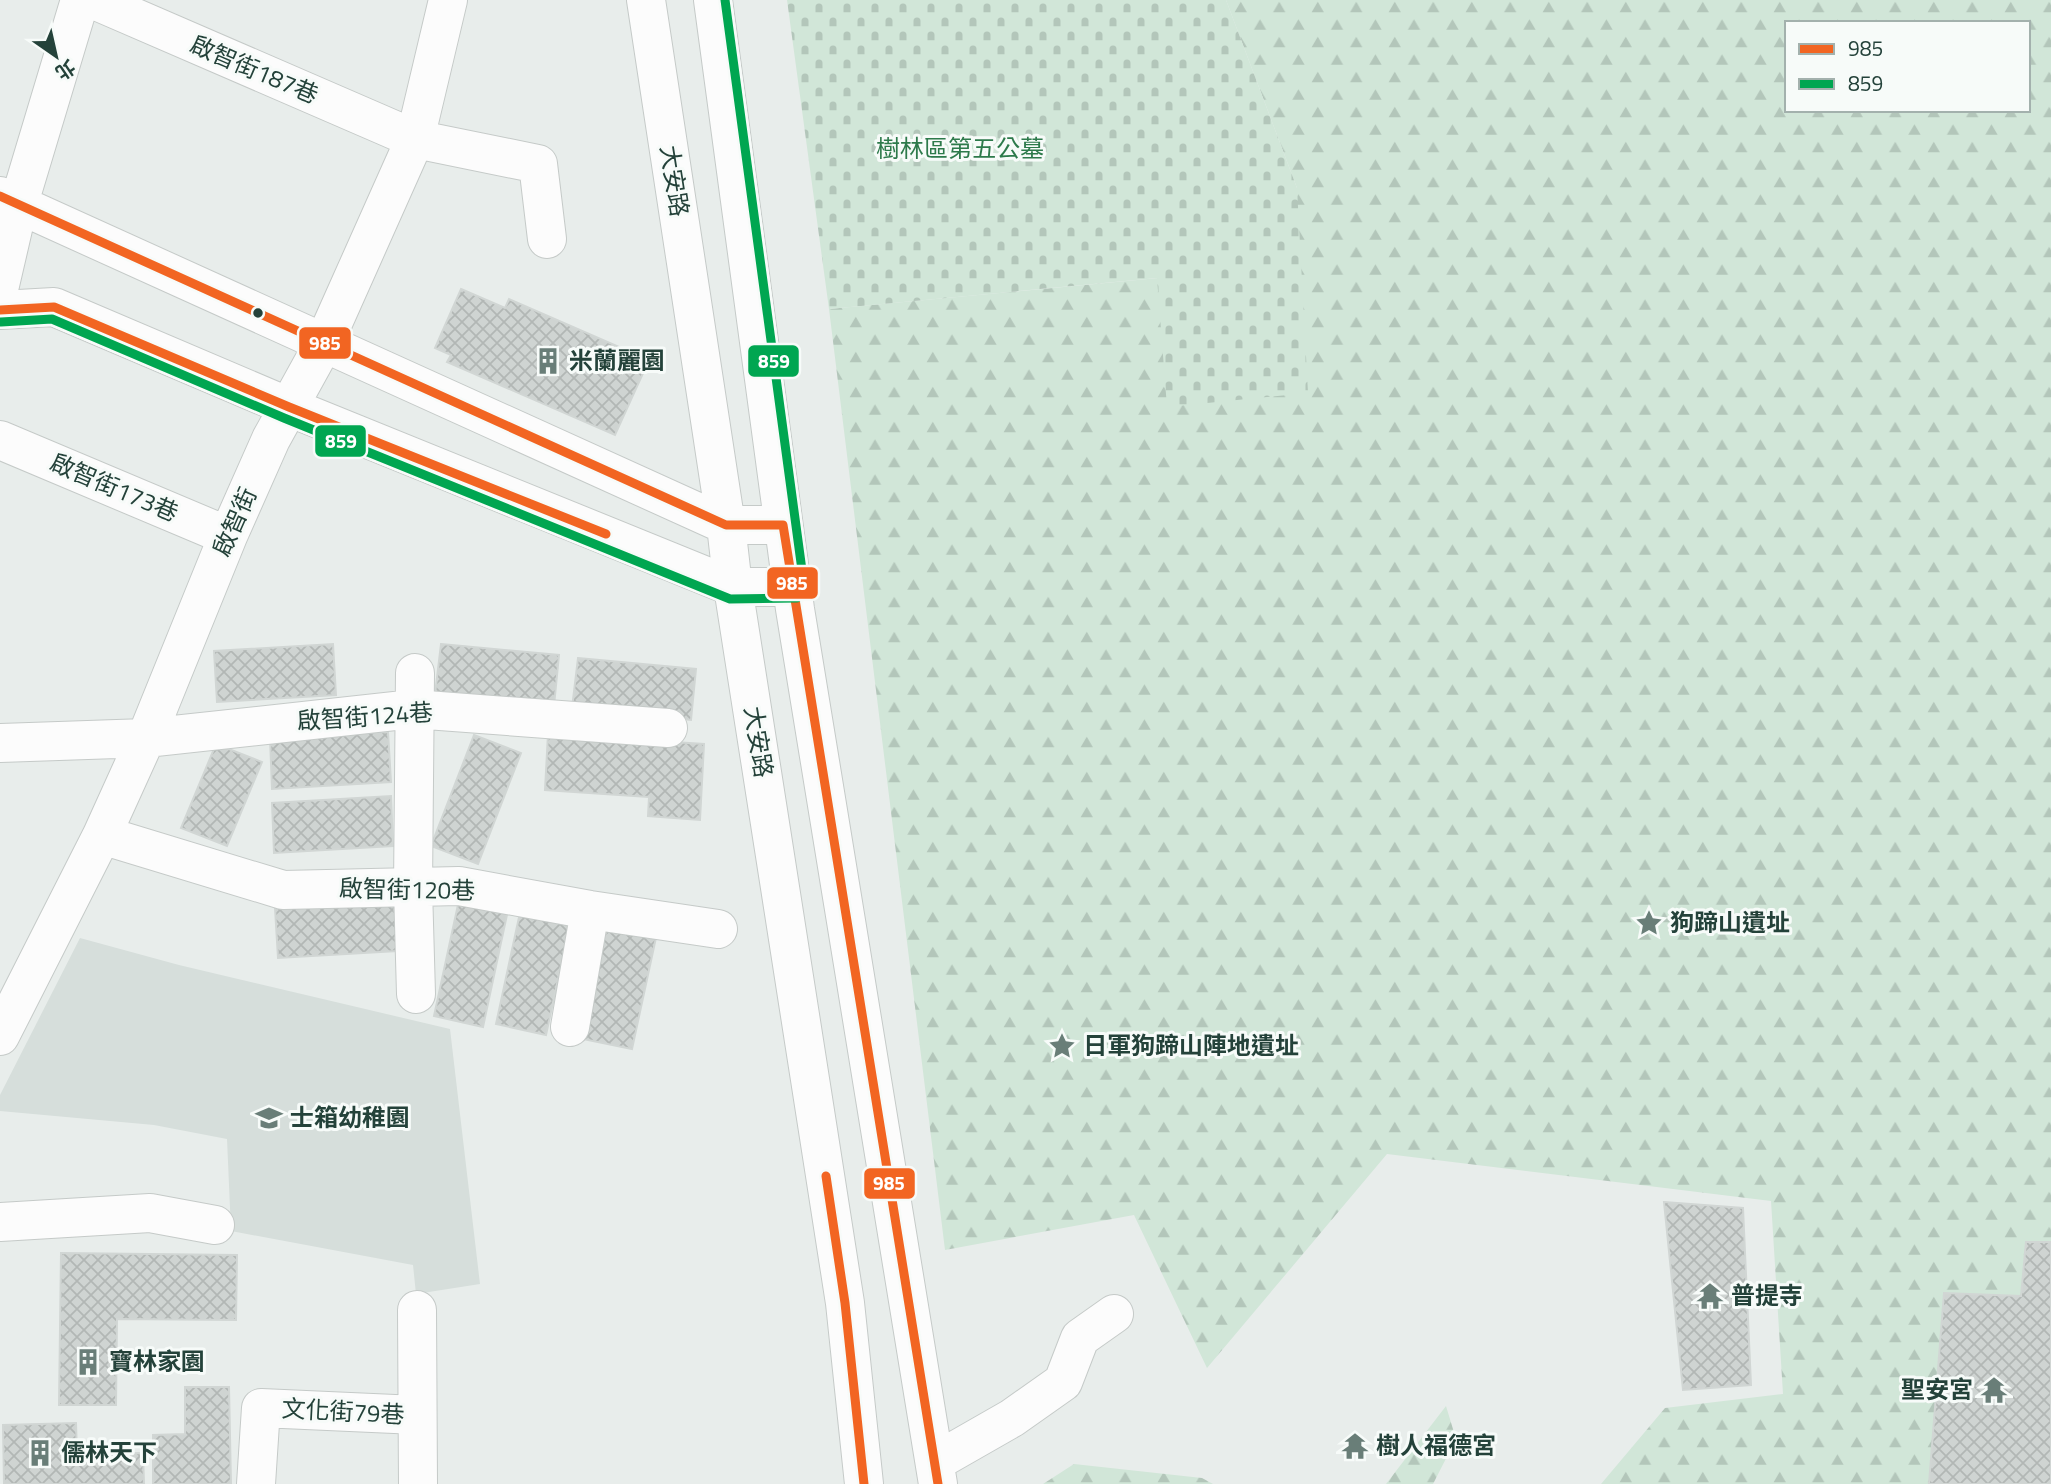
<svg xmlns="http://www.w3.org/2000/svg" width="2051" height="1484" font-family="'Titillium Web','Noto Sans TC',sans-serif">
	<defs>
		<pattern id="forest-firs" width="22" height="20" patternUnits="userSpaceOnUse" patternTransform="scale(1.75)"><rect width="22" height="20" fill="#d1e6d8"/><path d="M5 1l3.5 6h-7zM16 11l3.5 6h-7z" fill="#b3c6ba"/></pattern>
		<pattern id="cemetery-stones" width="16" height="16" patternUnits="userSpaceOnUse" patternTransform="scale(1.75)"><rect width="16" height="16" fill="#d1e6d8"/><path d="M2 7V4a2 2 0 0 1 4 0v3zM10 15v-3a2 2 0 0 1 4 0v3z" fill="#b3c6ba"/></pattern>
		<pattern id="building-cross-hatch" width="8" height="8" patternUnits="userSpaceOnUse" patternTransform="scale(1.75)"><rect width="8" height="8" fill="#cfd4d2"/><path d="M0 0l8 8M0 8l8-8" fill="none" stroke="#b2b7b5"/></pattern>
	</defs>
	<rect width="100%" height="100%" fill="#e8edeb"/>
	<!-- built -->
	<path fill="#d6dedb" d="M80 938 179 965 450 1029 480 1284 416 1294 413 1265 231 1231 227 1139 154 1125 0 1111V1095Z"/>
	<!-- forest -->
	<path fill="url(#forest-firs)" fill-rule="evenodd" d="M1226 0H2051V1484H1601L1665 1408 1783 1394 1771 1201 1387 1154 1207 1368 1134 1215 945 1250 829 309 1158 278 1297 188ZM1787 23H2028V110H1787Z
		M1446 1406 1456 1439 1433 1484H1386Z
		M1074 1464 1202 1478 1213 1484H1043Z"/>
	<!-- cemetery -->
	<path fill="url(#cemetery-stones)" d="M787 0H1226L1297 188 1308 393 1167 407 1157 278 829 309Z"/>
	<!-- building -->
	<path fill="url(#building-cross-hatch)" stroke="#d1d6d4" stroke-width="2" d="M461 289 505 308 509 299 649 360 615 435 447 362 451 355 435 348Z
		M333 644 336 695 217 702 214 651Z
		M441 644 559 655 554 706 435 694Z
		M578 658 696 669 691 720 572 708Z
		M388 732 391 782 272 789 270 738Z
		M548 734 704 744 700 820 648 816 649 797 545 790Z
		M474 735 521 753 478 864 431 846Z
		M216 744 262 762 227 846 181 828Z
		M391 796 393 846 274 853 272 803Z
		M459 900 508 910 483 1027 434 1016Z
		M394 901 397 951 278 958 275 908Z
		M521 908 571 919 546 1035 496 1024Z
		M608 923 657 933 632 1049 583 1039Z
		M1664 1202 1743 1208 1751 1385 1683 1390Z
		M2026 1242H2051V1484H1929L1944 1293 2021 1296Z
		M61 1253 237 1255 236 1320 117 1319 116 1405H59Z
		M185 1387H229L231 1484H153V1435L185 1434Z
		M76 1423 77 1454 143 1453 144 1484H4L3 1425Z"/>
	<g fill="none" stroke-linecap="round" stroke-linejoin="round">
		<defs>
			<path id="minor" d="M94 0 415 139 538 164 547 239
				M646 0 726 525 733 587 845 1303 864 1484
				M713 0 795 609 938 1484
				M0 196 726 525H783
				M0 285 19 203 80 0
				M0 310 54 307 289 407 733 587H792
				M0 440 228 536
				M415 673 413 888 416 994
				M0 743 146 738 413 709 668 728
				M102 835 283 890 459 886 590 910 718 929
				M570 1027 590 910
				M0 1036 102 835 146 738 228 536 271 439 324 343 415 139 448 0
				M0 1222 150 1213 215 1225
				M417 1310 418 1484
				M935 1462 1012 1418 1063 1382 1080 1338 1114 1314
				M256 1484 261 1408 417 1415"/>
		</defs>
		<!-- minor casing -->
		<use href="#minor" stroke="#c5cac8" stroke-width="40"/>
		<!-- minor -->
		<use href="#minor" stroke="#fcfcfc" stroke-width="38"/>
		<defs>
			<path id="bus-1" d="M0 196 726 525H783L938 1484
				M0 310 54 307 289 407 606 534
				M826 1176 845 1303 864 1484"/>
			<path id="bus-2" d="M1 322 52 319 284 418 730 599 797 598 802 594 804 585 725 0"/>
		</defs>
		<!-- bus-1 casing -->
		<use href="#bus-1" stroke="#f7fbf9" stroke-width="14"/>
		<!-- bus-2 casing -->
		<use href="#bus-2" stroke="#f7fbf9" stroke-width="14"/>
		<!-- bus-1 -->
		<use href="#bus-1" stroke="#f26522" stroke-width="9"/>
		<!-- bus-2 -->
		<use href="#bus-2" stroke="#00a651" stroke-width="9"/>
	</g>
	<!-- icons -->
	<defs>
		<symbol id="building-bare" viewBox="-9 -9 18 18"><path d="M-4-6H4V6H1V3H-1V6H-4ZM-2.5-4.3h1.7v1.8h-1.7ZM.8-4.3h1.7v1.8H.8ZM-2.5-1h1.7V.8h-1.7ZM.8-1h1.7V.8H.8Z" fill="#697e78" stroke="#f7fbf9" stroke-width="2.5" paint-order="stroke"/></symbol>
		<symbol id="sight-bare" viewBox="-9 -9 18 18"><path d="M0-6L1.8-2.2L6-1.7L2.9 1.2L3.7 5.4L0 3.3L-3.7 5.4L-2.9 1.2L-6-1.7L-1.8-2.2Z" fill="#697e78" stroke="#f7fbf9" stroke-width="2.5" paint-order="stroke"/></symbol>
		<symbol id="school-bare" viewBox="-9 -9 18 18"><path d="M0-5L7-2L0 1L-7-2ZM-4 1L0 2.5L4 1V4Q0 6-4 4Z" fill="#697e78" stroke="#f7fbf9" stroke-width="2.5" paint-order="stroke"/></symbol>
		<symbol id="temple-bare" viewBox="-9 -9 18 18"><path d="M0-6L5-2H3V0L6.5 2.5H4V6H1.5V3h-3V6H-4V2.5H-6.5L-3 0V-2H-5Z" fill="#697e78" stroke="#f7fbf9" stroke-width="2.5" paint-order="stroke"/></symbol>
	</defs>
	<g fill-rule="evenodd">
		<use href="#building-bare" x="529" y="342" width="38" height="38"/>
		<use href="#sight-bare" x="1630" y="904" width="38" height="38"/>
		<use href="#sight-bare" x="1043" y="1027" width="38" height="38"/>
		<use href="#school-bare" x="250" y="1099" width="38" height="38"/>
		<use href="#temple-bare" x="1691" y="1277" width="38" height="38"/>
		<use href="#building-bare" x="69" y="1343" width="38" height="38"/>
		<use href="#temple-bare" x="1975" y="1371" width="38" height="38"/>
		<use href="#temple-bare" x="1336" y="1427" width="38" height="38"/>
		<use href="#building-bare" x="21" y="1434" width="38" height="38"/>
	</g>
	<!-- markers -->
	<circle fill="#24423a" stroke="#f7fbf9" stroke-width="2.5" cx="258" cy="313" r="6"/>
	<g text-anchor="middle" stroke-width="6" stroke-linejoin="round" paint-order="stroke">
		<!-- street labels -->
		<g font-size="24" fill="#24423a" stroke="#f7fbf9">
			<text transform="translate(254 70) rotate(23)" y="8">啟智街187巷</text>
			<text transform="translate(674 181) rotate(81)" y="8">大安路</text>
			<text transform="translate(114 488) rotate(23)" y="8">啟智街173巷</text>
			<text transform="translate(235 522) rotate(-66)" y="8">啟智街</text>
			<text transform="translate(365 717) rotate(-4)" y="8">啟智街124巷</text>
			<text transform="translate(758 742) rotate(81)" y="8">大安路</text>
			<text transform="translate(407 890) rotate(1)" y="8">啟智街120巷</text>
			<text transform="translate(343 1412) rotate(3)" y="8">文化街79巷</text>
		</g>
		<!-- park labels -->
		<g font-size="24" fill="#2d7a4b" stroke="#f7fbf9">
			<text x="960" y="157">樹林區第五公墓</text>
		</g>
		<!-- poi labels -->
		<g font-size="24" font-weight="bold" fill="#24423a" stroke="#f7fbf9" text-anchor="start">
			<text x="569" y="369">米蘭麗園</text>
			<text x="1670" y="931">狗蹄山遺址</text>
			<text x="1083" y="1054">日軍狗蹄山陣地遺址</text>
			<text x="290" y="1126">士箱幼稚園</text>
			<text x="1731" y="1304">普提寺</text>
			<text x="109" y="1370">寶林家園</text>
			<text x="1973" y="1398" text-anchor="end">聖安宮</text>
			<text x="1376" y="1454">樹人福德宮</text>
			<text x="61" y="1461">儒林天下</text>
		</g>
	</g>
	<g stroke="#f7fbf9" stroke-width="2.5">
		<rect x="298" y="326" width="54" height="34" rx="7" fill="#f26522"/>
		<rect x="747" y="344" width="53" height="34" rx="7" fill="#00a651"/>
		<rect x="314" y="424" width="53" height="34" rx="7" fill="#00a651"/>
		<rect x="766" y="566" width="53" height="34" rx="7" fill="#f26522"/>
		<rect x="863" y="1167" width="53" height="33" rx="7" fill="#f26522"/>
	</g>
	<g font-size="19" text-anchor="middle" font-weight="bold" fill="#fff">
		<text x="325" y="350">985</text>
		<text x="774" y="368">859</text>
		<text x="341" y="448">859</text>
		<text x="792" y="590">985</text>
		<text x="889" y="1190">985</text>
	</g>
	<!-- legend -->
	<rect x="1785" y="21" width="245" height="91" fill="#f7fbf9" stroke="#a3b1ad" stroke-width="2"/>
	<rect x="1799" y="44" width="35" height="10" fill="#f26522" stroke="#a3b1ad" stroke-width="2"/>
	<text x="1848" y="56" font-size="21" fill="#24423a">985</text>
	<rect x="1799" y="79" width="35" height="10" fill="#00a651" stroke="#a3b1ad" stroke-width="2"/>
	<text x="1848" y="91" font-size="21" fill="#24423a">859</text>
	<!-- north arrow -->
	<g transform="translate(56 56) rotate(146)" stroke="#f7fbf9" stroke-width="5" paint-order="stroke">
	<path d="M0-5L12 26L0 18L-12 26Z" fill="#24423a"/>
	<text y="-10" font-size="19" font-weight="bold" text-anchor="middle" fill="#24423a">北</text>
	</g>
</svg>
